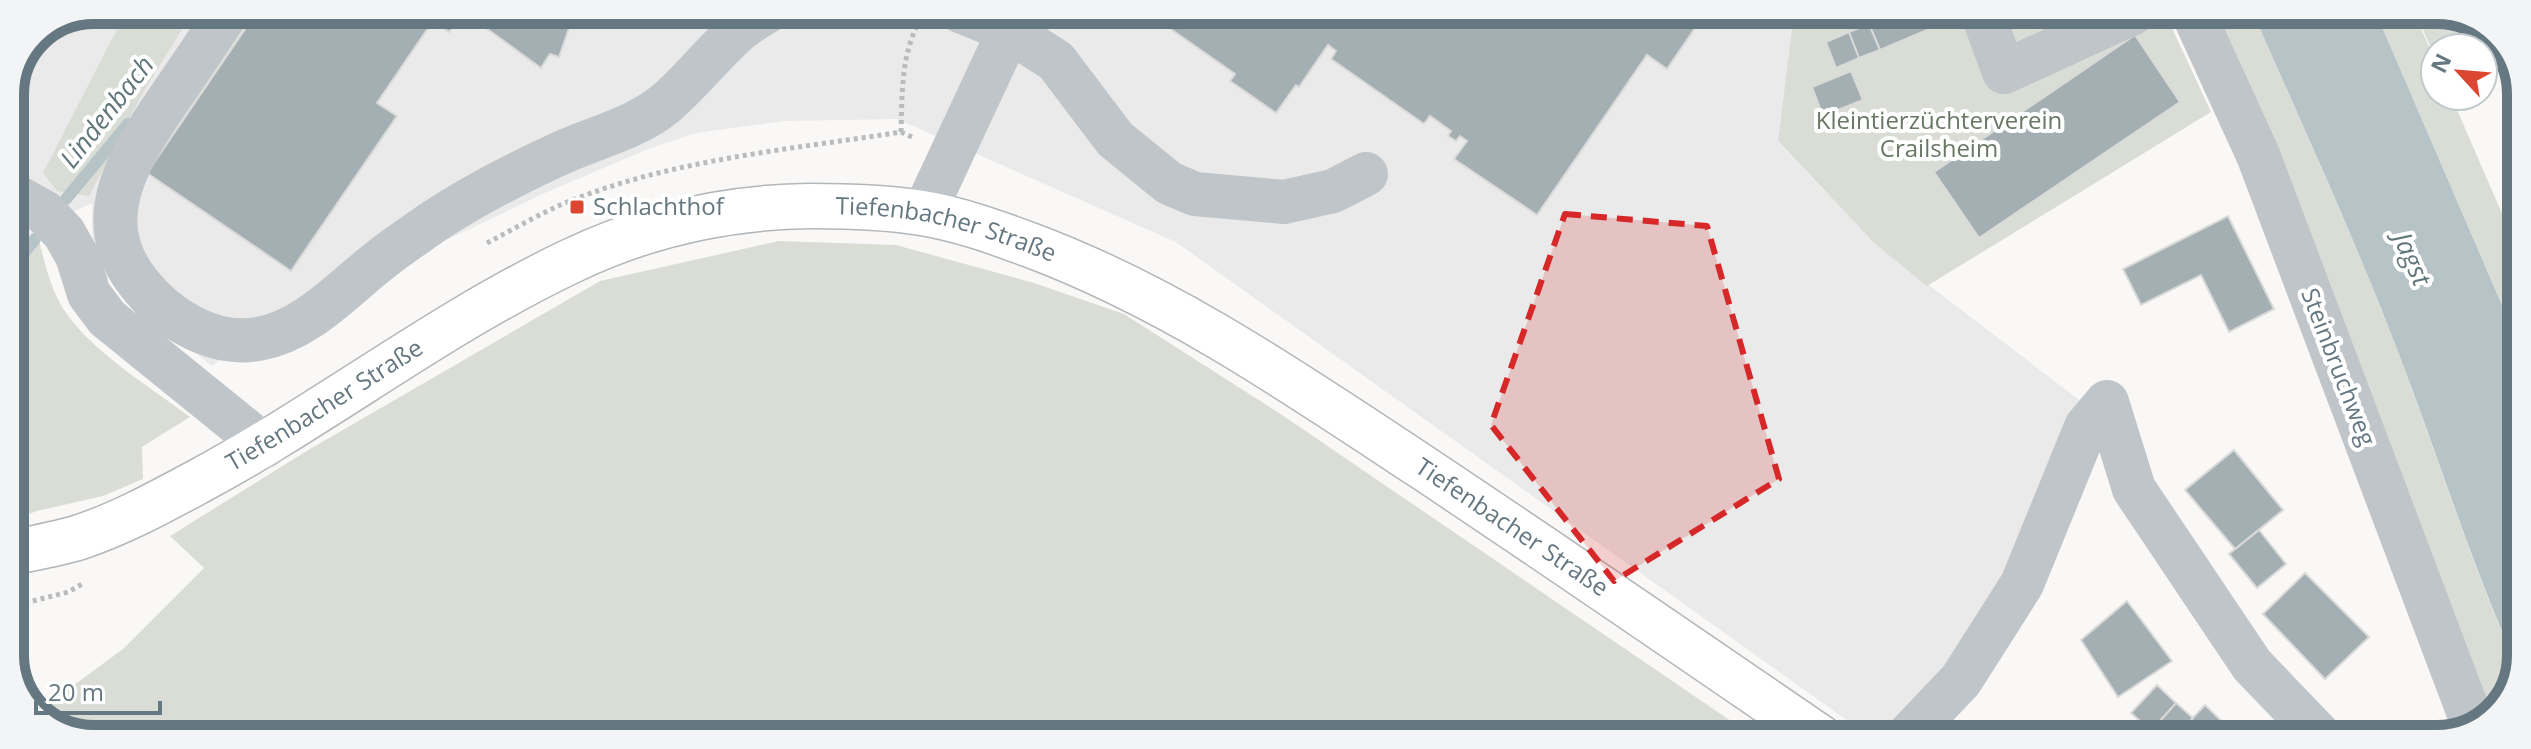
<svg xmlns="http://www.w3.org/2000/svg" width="2531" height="749" font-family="'Open Sans',sans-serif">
	<rect width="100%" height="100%" fill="#f9f8f6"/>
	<!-- built -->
	<path fill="#e9eae9" d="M94 10 1794 12 1778 142 1874 243 2087 406 2033 535 1959 658 1894 738H1872L1176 242 897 119 784 121 696 133 648 149 545 193 440 243 228 353 212 366 126 297 103 273 92 243V203L36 229 10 262V94L35 34Z"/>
	<!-- green -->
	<path fill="#d9ddd6" d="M127 10H194L145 89 89 196 57 191 43 173Z
		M1794 12 2165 13 2211 112 1927 286 1874 243 1778 141Z
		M2215 13H2253C2302 124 2353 236 2397 349 2438 456 2471 565 2518 669V677L2488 721Z
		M2376 13H2414L2435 60V96H2451L2520 255V347Z
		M2415 13H2459L2484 30 2453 48H2435V56Z
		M36 229C43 255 49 287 64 310 93 353 149 386 190 417L142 447 143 479 103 496 37 511 10 521V262Z
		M779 241 896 245 1034 283 1124 314 1282 415 1756 738 72 736 36 713 123 649 204 568 170 536 310 449 600 281Z"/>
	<!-- water -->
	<path fill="#b7c4c7" d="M2253 13H2376L2520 347 2518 668C2471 564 2438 455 2397 349 2353 235 2302 124 2253 13Z"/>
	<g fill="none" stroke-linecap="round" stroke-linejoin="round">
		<!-- stream -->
		<path stroke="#b7c4c7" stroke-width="12" d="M66 199 128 124
			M10 270 35 239"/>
	</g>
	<!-- building -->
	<path fill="#a4afb3" stroke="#dadad8" stroke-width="2" d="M258 10 463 12 449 32 433 21 377 103 397 116 291 271 147 173Z
		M461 10 575 11 559 57 550 54 541 68Z
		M1145 11 1706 12 1667 69 1647 55 1537 215 1454 159 1467 141 1460 136 1456 141 1448 136 1451 131 1430 116 1424 124 1331 59 1336 51 1328 45 1299 87 1296 85 1276 113 1230 81 1235 74Z
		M1897 12H1933L1939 25 1880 50 1869 24Z
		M1869 24 1880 50 1859 58 1849 32Z
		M1849 32 1859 58 1836 68 1826 42Z
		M2135 35 2180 102 1979 238 1934 172Z
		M1851 71 1863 100 1823 116 1812 87Z
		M2228 216 2274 309 2229 332 2201 275 2141 305 2123 269Z
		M2234 450 2283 510 2235 549 2185 490Z
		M2259 530 2286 564 2257 588 2229 554Z
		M2305 573 2369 637 2325 679 2263 614Z
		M2127 601 2172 661 2118 697 2081 640Z
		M2157 685 2176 703 2151 731 2131 713Z
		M2176 703 2193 718 2173 739H2159L2151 731Z
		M2205 705 2240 739H2173Z"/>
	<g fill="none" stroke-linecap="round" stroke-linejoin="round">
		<defs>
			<g id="major">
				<path id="s1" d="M10 553C33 548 58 544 80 537 122 523 162 501 201 480 327 412 442 322 571 261 646 225 727 207 810 206 847 206 885 207 922 213 959 219 995 232 1030 245 1172 298 1296 384 1422 467 1556 556 1688 647 1821 738"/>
			</g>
		</defs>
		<!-- major casing -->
		<use href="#major" stroke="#b1b7ba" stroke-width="47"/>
		<!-- path -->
		<path stroke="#b8bcbe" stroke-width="5" stroke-dasharray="4 4" stroke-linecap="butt" d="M901 132C902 94 901 54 920 20
			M487 243C510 231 534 217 558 206 665 160 787 150 901 132L914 138
			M10 621 13 620 25 603 68 592 84 583"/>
		<!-- minor -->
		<path stroke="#bfc5c8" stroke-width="44" d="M229 10C210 39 191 67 171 96 133 152 87 217 138 282 166 318 212 347 258 339 306 331 342 290 379 261 396 247 415 235 433 222 474 195 517 173 561 153 596 137 634 129 665 104 691 82 712 54 738 31 747 23 758 17 768 11
			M1982 12 2004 72 2133 13
			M2193 13 2258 155 2474 727
			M1009 31 1056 61 1115 139 1169 183 1195 194 1284 202 1333 191 1366 174
			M10 193 44 212 64 233 77 256 89 294 107 318 265 446
			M924 213 1009 31 960 11
			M1906 738 1961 680 2022 584 2086 427 2107 402 2134 489 2252 665 2323 739"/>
		<!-- major -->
		<use href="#major" stroke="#fff" stroke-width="44"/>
	</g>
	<!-- marked area -->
	<path fill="#d62828" fill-opacity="0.2" stroke="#d62828" stroke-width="6" stroke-dasharray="16 10" stroke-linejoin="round" d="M1565 214 1707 226 1779 479 1614 581 1491 425Z"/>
	<!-- markers -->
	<rect fill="#dc4732" stroke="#fff" stroke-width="3" x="569" y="199" width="16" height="16" rx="4"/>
	<g text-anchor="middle" stroke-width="8" stroke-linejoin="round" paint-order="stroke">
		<!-- park labels -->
		<g font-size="24" fill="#697864" stroke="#fff">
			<text x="1939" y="129">Kleintierzüchterverein<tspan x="1939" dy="28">Crailsheim</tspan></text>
		</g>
		<!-- poi labels -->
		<g font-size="24" fill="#657780" stroke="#fff" text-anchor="start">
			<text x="593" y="215">Schlachthof</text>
		</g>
		<!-- street labels -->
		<g font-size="24" fill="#657780" stroke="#fff">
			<text dy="8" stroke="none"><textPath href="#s1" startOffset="1022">Tiefenbacher Straße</textPath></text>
			<text transform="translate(2338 367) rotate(69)" y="8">Steinbruchweg</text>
			<text dy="8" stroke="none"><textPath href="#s1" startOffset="350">Tiefenbacher Straße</textPath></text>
			<text dy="8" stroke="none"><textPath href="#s1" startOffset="1668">Tiefenbacher Straße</textPath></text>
		</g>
		<!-- water labels -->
		<g font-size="26" font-style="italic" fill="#60767a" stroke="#fff">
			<text transform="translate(107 112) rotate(-52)" y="9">Lindenbach</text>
			<text transform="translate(2412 259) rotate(66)" y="9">Jagst</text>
		</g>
	</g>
	<!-- crop -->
	<path d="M0 0H2531V749H0ZM94 24H2437A70 70 0 0 1 2507 94V655A70 70 0 0 1 2437 725H94A70 70 0 0 1 24 655V94A70 70 0 0 1 94 24Z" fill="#f3f4f5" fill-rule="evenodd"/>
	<path fill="none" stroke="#657780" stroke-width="10" d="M94 24H2437A70 70 0 0 1 2507 94V655A70 70 0 0 1 2437 725H94A70 70 0 0 1 24 655V94A70 70 0 0 1 94 24Z"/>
	<!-- north arrow -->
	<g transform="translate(2459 72) rotate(296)"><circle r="38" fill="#ffffff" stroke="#c1c9cc" stroke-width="2"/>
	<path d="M0-6L14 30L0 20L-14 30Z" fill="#dc4732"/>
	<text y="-12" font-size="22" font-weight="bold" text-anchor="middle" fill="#657780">N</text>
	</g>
	<!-- scale -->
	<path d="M36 701v12h124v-12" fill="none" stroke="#657780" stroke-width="4"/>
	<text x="48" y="701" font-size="24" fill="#657780" stroke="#ffffff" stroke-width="6" paint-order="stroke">20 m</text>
</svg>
